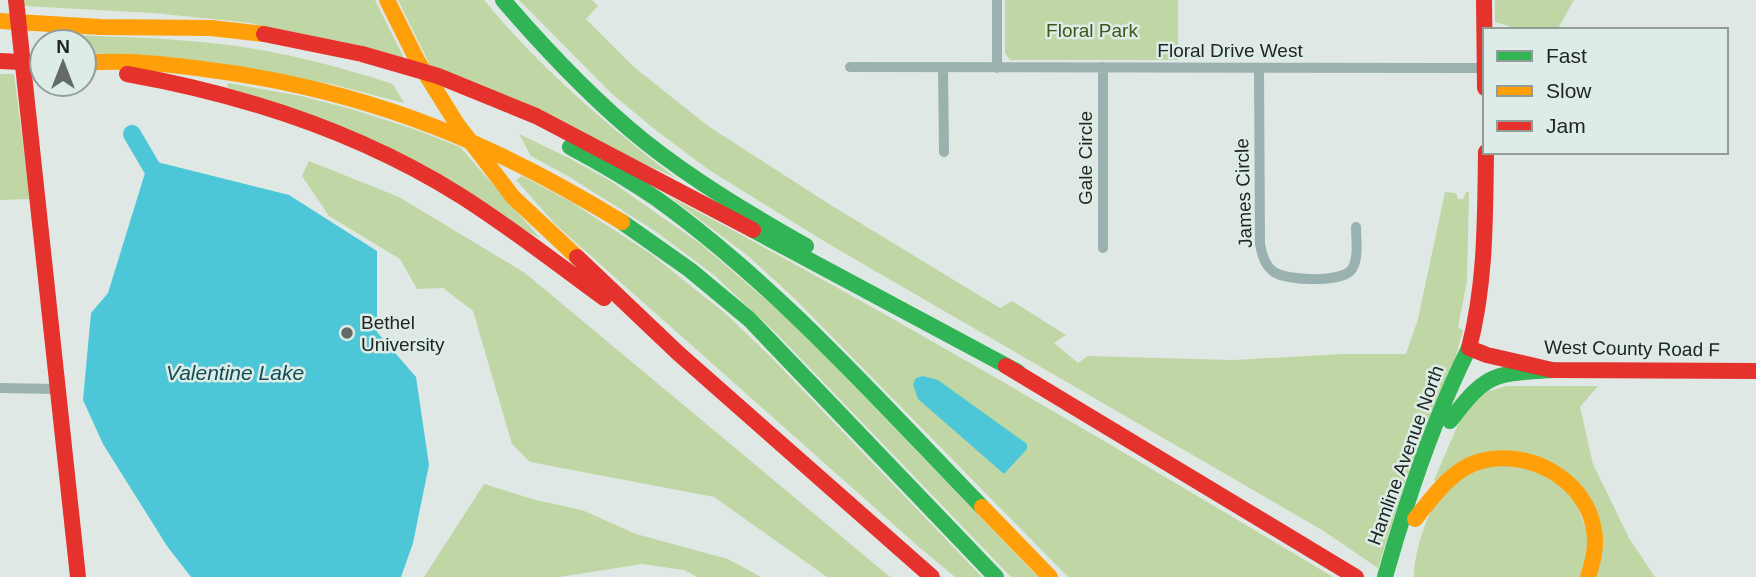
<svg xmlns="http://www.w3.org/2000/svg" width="1756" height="577" font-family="Arial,sans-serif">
	<rect width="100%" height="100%" fill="#e0e8e5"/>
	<!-- green -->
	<path fill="#c0d7a5" d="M24 0H375L404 58 250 23 154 13 24 6Z
		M398 0H484C540 68 606 125 676 178L431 67Z
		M519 0H592L598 6 586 19 634 67 708 126 829 204 1000 308 1012 301 1066 335 1054 343 1078 363 1088 356 1233 360 1343 354H1406L1418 319 1445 192 1456 193 1458 199H1463L1466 192H1469L1467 281 1458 327 1463 330 1455 359 1404 486 1378 568 1322 530 832 246 709 170 653 128 611 93Z
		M1005 0H1178V60H1010L1005 53Z
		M1495 0H1574L1557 30H1521L1495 22Z
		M49 34C106 37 163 37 220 44 280 51 336 66 393 84L404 103 331 84 168 57 84 53V42H49Z
		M0 74H14L30 199 0 200Z
		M228 83 301 96 351 109 414 129 460 147 540 238 227 87Z
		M519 134 567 157 609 180 702 245 795 325 1038 577H1011L779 336 714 275 655 231 568 176 531 156Z
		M309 161 399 197 525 273 890 577H827L714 497 530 462 512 444 473 311 443 288 417 289 400 259 329 216 302 176Z
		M522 176 571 202 651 254 726 314 771 357 982 577H955L919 547 556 225 516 180Z
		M667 195C893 315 1113 445 1333 577H1068L794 298 747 255Z
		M1506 386H1598L1580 407 1593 464 1629 538 1655 577H1593L1598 524 1531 455 1437 484 1434 480 1467 404 1488 387 1490 391Z
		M1489 465 1530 466 1573 494 1589 538 1582 577H1414C1414 550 1430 498 1454 482 1465 476 1478 471 1489 465Z
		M484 484 536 500 582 510 636 534 728 559 761 577H697L684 570 642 564 559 577H424Z"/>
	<!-- water -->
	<path fill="#4dc7d7" d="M149 160 289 195 377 251V332L416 377 429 465 413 543 401 577H191L167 546 103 444 83 400 91 313 108 293Z
		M923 376 938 380 1027 444V449L1004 474 918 399 913 384 916 378Z"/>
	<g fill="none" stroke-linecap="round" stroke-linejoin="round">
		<!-- river -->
		<path stroke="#4dc7d7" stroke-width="18" d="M132 134 159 180"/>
		<!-- street -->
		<path stroke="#9ab2af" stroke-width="10" d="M997 0V68
			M850 67 1484 68
			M1103 67V248
			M943 68 944 152
			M1259 68 1260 244C1262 255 1265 266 1274 272 1287 281 1343 283 1352 269 1359 258 1356 239 1356 227
			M0 388 57 389"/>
		<!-- fast -->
		<path stroke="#30b455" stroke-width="16" d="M503 0C546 50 592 99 644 141 694 181 750 214 806 246
			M570 147C600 163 629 180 657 199 778 286 878 400 982 507
			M622 222 690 270 749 319 996 577
			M753 230 1018 372
			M1450 421C1487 372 1493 374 1552 370
			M1385 577C1406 502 1434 418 1469 348"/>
		<!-- slow -->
		<path stroke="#ff9f0a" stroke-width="16" d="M387 0 417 60 457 124 513 197 577 257
			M0 21 101 27 211 28 264 34
			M84 63C134 59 183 66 232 73 380 96 495 144 622 222
			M982 507 1050 577
			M1415 519C1432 498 1451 470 1478 462 1526 447 1586 478 1594 530 1597 547 1593 561 1588 577"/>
		<!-- jam -->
		<path stroke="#e5322d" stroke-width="16" d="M16 0 78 577
			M1484 0 1485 88
			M264 34 362 54 438 76 536 116 753 230
			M0 61 42 63
			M127 74C245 95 359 132 461 196 510 227 556 263 604 298
			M577 257 678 353 932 577
			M1469 348 1487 355 1552 370 1756 371
			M1469 348C1486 283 1485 218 1486 152
			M1006 366 1356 577"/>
	</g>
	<!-- markers -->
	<circle fill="#646a68" stroke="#ddece6" stroke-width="2.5" cx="347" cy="333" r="7"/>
	<g text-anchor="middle" stroke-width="5" stroke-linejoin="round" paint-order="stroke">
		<!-- park labels -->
		<g font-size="19" fill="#405718" stroke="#ddece6">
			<text x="1092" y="37">Floral Park</text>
		</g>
		<!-- street labels -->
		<g font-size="19" fill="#212624" stroke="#ddece6">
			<text x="1230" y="57">Floral Drive West</text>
			<text transform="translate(1085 158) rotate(-90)" y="7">Gale Circle</text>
			<text transform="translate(1243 193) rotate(-92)" y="7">James Circle</text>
			<text transform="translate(1632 348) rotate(1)" y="7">West County Road F</text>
			<text transform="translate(1405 455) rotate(-70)" y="7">Hamline Avenue North</text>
		</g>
		<!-- poi labels -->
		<g font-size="19" fill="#212624" stroke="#ddece6" text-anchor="start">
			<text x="361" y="329">Bethel<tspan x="361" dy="22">University</tspan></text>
		</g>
		<!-- water labels -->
		<g font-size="21" font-style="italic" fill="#104e58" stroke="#ddece6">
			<text x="235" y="380">Valentine Lake</text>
		</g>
	</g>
	<!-- legend -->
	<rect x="1483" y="28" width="245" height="126" fill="#ddece6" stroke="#929d98" stroke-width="2"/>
	<rect x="1497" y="51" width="35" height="10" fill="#30b455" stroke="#929d98" stroke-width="2"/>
	<text x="1546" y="63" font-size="21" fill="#212624">Fast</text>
	<rect x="1497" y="86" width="35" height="10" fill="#ff9f0a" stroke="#929d98" stroke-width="2"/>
	<text x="1546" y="98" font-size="21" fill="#212624">Slow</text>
	<rect x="1497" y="121" width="35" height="10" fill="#e5322d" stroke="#929d98" stroke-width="2"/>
	<text x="1546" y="133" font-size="21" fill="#212624">Jam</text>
	<!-- north arrow -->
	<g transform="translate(63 63)"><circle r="33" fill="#ddece6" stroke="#929d98" stroke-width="2"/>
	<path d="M0-5L12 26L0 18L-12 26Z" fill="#646a68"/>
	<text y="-10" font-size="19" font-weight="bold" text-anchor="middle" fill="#212624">N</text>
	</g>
</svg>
